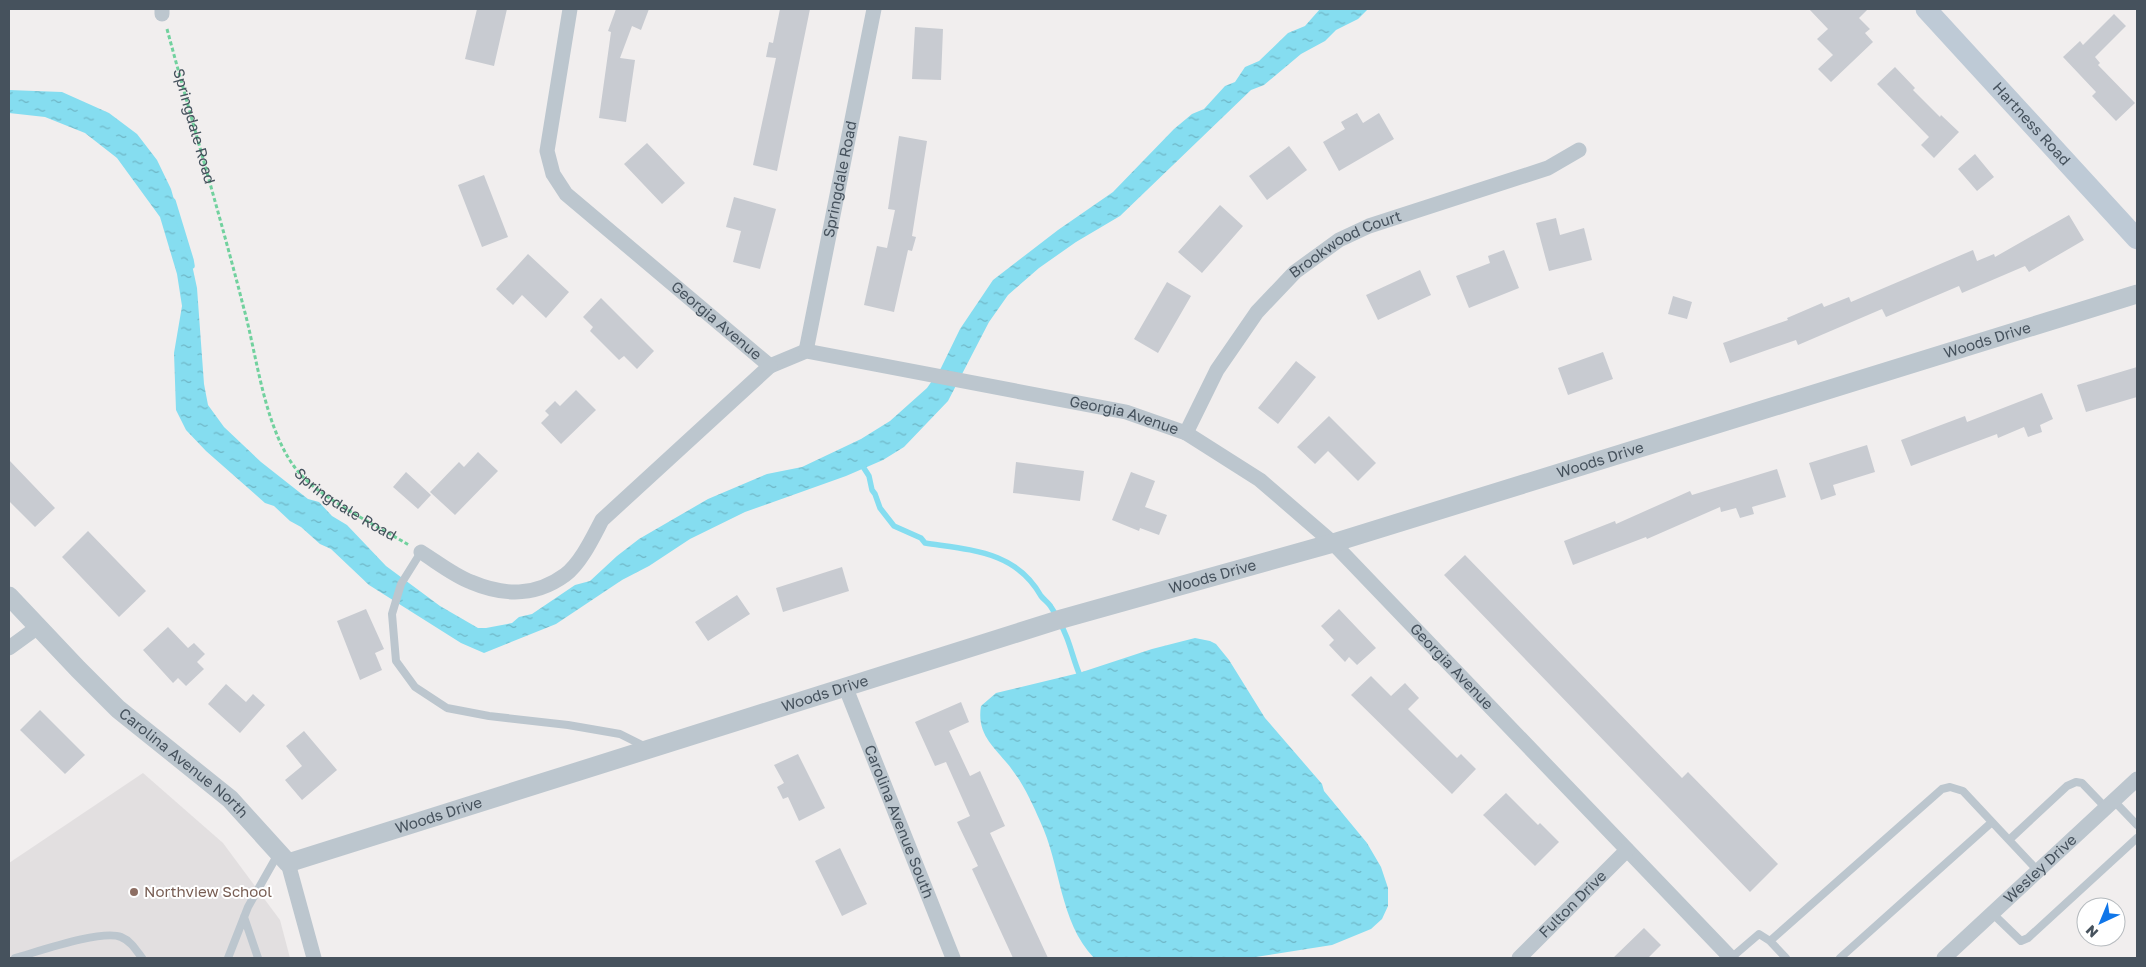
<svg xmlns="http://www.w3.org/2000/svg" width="2146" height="967" font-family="'Golos Text',sans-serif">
	<defs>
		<pattern id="water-ripples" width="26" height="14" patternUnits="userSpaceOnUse" patternTransform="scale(1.25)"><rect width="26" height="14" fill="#85ddf0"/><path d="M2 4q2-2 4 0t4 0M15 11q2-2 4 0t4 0" fill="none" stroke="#6fb6c6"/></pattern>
	</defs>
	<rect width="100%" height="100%" fill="#f1eeee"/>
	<!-- education -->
	<path fill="#e2dfe0" d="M143 773 223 843 280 920 290 958H9V863Z"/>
	<!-- water -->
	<path fill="url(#water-ripples)" d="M1320 9H1368L1358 19 1336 30 1325 41 1301 54 1264 85 1251 90 1120 216 1076 242 1039 268 1008 295 989 322 948 401 904 447 883 460 846 476 745 512 690 539 649 566 622 580 556 624 484 653 461 643 369 585 331 549 320 544 301 527 290 521 274 506 265 503 206 451 186 430 176 410 174 353 182 306 177 274 160 217 117 158 85 133 45 117 9 113V90L62 92 109 113 137 134 157 160 171 189 191 260 197 288 204 384 208 405 224 427 261 462 308 499 319 502 332 516 347 525 386 566 440 606 478 628H486L512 623 519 617 532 614 575 585 590 581 617 556 639 539 708 499 767 474 802 467 861 439 890 421 927 388 941 368 960 329 993 280 1058 230 1113 192 1174 129 1192 114 1204 109 1225 86 1235 82 1245 67 1259 61 1288 33 1305 26Z
		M1195 638 1210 641 1216 644 1229 660 1265 718 1322 784 1324 791 1367 843 1381 867 1388 888V906L1382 919 1371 929 1332 945 1249 958H1094C1059 921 1061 865 1040 821 1033 805 1024 785 1013 771 997 748 976 737 981 706L996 693 1079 673 1152 649Z"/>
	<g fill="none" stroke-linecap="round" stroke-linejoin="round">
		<!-- stream -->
		<path stroke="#85ddf0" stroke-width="5.5" d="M173 201 191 260 192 266
			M860 462 869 476 872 490 875 494 880 508 894 526 921 538 925 543C971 550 1016 551 1041 596 1044 600 1049 603 1051 607 1057 616 1063 628 1067 638 1072 651 1075 665 1081 678"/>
	</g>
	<!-- building -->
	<path fill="#c8cbd1" d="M477 9H507L494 66 465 59Z
		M616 9H649L641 30 632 26 620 58 635 60 626 122 599 118 611 32 608 31Z
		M780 9H810L777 171 753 165 776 58 766 57 769 42 773 43Z
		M1809 9H1868L1859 18 1870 29 1865 33 1873 42 1831 82 1818 69 1833 55 1817 39 1828 29Z
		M2114 14 2126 26 2095 57 2100 63 2098 65 2135 103 2116 121 2092 96 2096 92 2063 57 2080 41 2083 45Z
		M915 27 943 29 941 80 912 79Z
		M1895 67 1915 88 1913 90 1940 117 1941 115 1959 132 1934 158 1921 145 1929 137 1877 84Z
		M1357 113 1363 123 1379 113 1394 139 1339 171 1323 142 1345 129 1341 122Z
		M899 136 927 141 912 236 916 237 912 251 908 250 894 312 864 305 877 246 887 248 895 210 888 209Z
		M647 143 685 183 662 204 624 164Z
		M1289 146 1307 170 1267 200 1249 176Z
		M1975 154 1994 177 1977 191 1958 169Z
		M484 175 508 237 482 247 458 185Z
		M734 197 776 209 760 269 733 262 741 231 726 227Z
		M1220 205 1243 226 1202 273 1178 252Z
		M2069 215 2084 240 2029 272 2025 266 1962 293 1959 286 1886 317 1882 309 1798 345 1796 340 1730 363 1723 343 1788 320 1787 318 1822 303 1824 307 1849 297 1851 302 1973 250 1977 261 1994 254 1995 257Z
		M1556 218 1560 235 1584 228 1592 260 1549 271 1536 223Z
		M1504 250 1519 288 1469 308 1456 276 1490 263 1488 256Z
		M528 254 569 292 546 318 522 295 513 305 496 289Z
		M1420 270 1431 295 1378 320 1366 295Z
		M1167 282 1191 296 1158 353 1134 339Z
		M1673 296 1692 302 1687 319 1668 314Z
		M601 298 654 351 637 369 624 356 619 360 590 331 593 327 583 317Z
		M1603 352 1613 379 1568 395 1558 368Z
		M1296 361 1316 377 1278 424 1258 408Z
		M2137 367V397L2086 412 2077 385Z
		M576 390 596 410 561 444 541 423 549 415 545 411 555 401 560 406Z
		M2042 393 2053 419 2040 425 2042 432 2028 437 2024 427 1998 438 1997 434 1911 466 1901 440 1965 416 1967 422Z
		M1329 416 1376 463 1358 481 1328 451 1315 464 1297 447Z
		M1867 445 1875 472 1833 485 1836 495 1821 500 1809 463Z
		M478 452 498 471 455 515 430 492 459 462 464 467Z
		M9 460 55 508 35 527 9 501Z
		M1016 462 1084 471 1080 501 1013 493Z
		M1777 469 1786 497 1752 507 1754 514 1740 518 1736 508 1721 512 1720 507 1647 539 1646 537 1573 565 1564 541 1615 521 1616 524 1690 491 1692 495Z
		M406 472 431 495 418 509 393 487Z
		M1131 472 1155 481 1145 507 1167 515 1159 535 1140 528 1139 531 1112 520Z
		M88 531 146 591 119 617 62 557Z
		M1465 555 1682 778 1688 772 1778 864 1750 892 1444 575Z
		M842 567 849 591 783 612 776 588Z
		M737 595 750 614 708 641 695 622Z
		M366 609 384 649 375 653 382 670 360 680 337 621Z
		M1339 609 1376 648 1357 665 1349 657 1345 662 1329 645 1334 640 1321 626Z
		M168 627 188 648 194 643 205 654 197 662 204 669 186 686 178 678 173 683 143 650Z
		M1371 676 1391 696 1405 683 1419 698 1408 709 1457 758 1461 754 1476 769 1452 794 1351 695Z
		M226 684 246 702 253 694 265 705 240 733 208 704Z
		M961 702 969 722 949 731 970 776 980 771 1005 826 990 833 1048 958H1013L972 869 978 866 957 822 970 816 946 762 935 766 915 722Z
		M40 710 85 755 65 774 20 730Z
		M304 731 337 770 302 800 285 780 302 766 286 746Z
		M798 754 825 808 799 821 788 797 783 799 777 787 784 783 774 765Z
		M1506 793 1538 825 1540 823 1559 842 1535 866 1483 815Z
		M840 848 867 904 842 916 815 861Z
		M1644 928 1661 945 1648 958H1613Z"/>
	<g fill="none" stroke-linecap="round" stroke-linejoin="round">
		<!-- path -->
		<path stroke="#71d19e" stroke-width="3" stroke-dasharray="4 2.5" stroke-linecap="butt" id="s1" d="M167 29C192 122 220 215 244 309 258 360 265 435 301 475 326 501 377 526 409 545"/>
		<!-- service -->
		<path stroke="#bcc6ce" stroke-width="8" d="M421 552 401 584 392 614 396 661 415 687 447 708 489 716 568 725 620 734 646 747
			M2114 801 2137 825
			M2009 840 2067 786 2076 782 2082 783 2106 808
			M1992 913 2021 941 2028 938 2137 838
			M244 917 258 958
			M1770 941 1786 958
			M15 958C37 952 102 929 121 937 131 941 136 950 142 958
			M228 958 248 907 278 854
			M1731 958 1759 934 1770 941 1942 789 1950 787 1963 791 2038 871
			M1840 958 1992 822"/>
		<!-- minor -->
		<g stroke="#bcc6ce" stroke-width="15">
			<path d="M162 9V14"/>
			<path id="s2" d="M570 9 547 151 553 174 566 194 770 366 806 351 1126 412 1186 433 1260 480 1333 543 1731 958"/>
			<path id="s3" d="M806 351 874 9"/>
			<path id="s4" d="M1186 433 1217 370 1257 312 1295 272 1339 240 1369 226 1548 168 1579 150"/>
			<path d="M421 552C437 562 453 575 471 582 504 596 535 597 565 575 581 563 593 537 602 520L770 366"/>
			<path d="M9 648 38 627"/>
			<path id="s5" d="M845 686 953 958"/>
			<path d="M288 863 314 958"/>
			<path id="s6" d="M1519 958 1627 850"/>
			<path id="s7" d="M1944 958 2137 779"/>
		</g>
		<!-- tertiary -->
		<path stroke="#bcc6ce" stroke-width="19" id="s8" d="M9 596 78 669 118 709 230 799 288 863 1058 620 1333 543 2137 294"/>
		<!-- secondary -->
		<path stroke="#becad6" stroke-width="21" id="s9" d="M1926 9 2137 239"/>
	</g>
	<!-- markers -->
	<circle fill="#8d6e63" stroke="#fff" stroke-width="2" cx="134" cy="892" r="5"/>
	<g text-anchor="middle" stroke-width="4" stroke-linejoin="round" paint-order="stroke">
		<!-- street labels -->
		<g font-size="15" fill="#46525d" stroke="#fff">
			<text dy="5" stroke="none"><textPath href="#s9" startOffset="156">Hartness Road</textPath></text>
			<text dy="5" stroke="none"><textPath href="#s1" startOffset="101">Springdale Road</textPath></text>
			<text dy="5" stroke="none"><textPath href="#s3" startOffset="175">Springdale Road</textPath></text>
			<text dy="5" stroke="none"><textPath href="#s4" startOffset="254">Brookwood Court</textPath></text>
			<text dy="5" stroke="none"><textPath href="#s2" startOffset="388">Georgia Avenue</textPath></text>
			<text dy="5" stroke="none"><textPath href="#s8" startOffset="2165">Woods Drive</textPath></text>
			<text dy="5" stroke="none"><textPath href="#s2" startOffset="822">Georgia Avenue</textPath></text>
			<text dy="5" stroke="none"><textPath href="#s8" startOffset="1760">Woods Drive</textPath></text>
			<text dy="5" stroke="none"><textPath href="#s1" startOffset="521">Springdale Road</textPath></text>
			<text dy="5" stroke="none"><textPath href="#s8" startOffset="1355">Woods Drive</textPath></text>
			<text dy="5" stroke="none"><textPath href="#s2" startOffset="1242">Georgia Avenue</textPath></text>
			<text dy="5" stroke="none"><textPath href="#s8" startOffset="950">Woods Drive</textPath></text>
			<text dy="5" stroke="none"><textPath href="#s8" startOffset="242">Carolina Avenue North</textPath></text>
			<text dy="5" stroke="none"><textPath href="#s8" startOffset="545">Woods Drive</textPath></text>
			<text dy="5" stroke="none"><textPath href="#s5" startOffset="146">Carolina Avenue South</textPath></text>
			<text dy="5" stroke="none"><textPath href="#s7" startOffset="131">Wesley Drive</textPath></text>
			<text dy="5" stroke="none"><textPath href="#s6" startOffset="76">Fulton Drive</textPath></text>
		</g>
		<!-- education labels -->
		<g font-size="15" fill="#785e54" stroke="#fff" text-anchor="start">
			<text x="144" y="897">Northview School</text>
		</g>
	</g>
	<!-- border -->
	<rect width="2146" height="967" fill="none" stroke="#46525d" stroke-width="20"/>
	<!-- north arrow -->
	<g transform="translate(2101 922) rotate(224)"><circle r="24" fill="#ffffff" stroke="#b5babe"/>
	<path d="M0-4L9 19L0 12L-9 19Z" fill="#1076e9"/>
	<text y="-8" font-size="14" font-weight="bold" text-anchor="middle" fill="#46525d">N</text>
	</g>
</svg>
